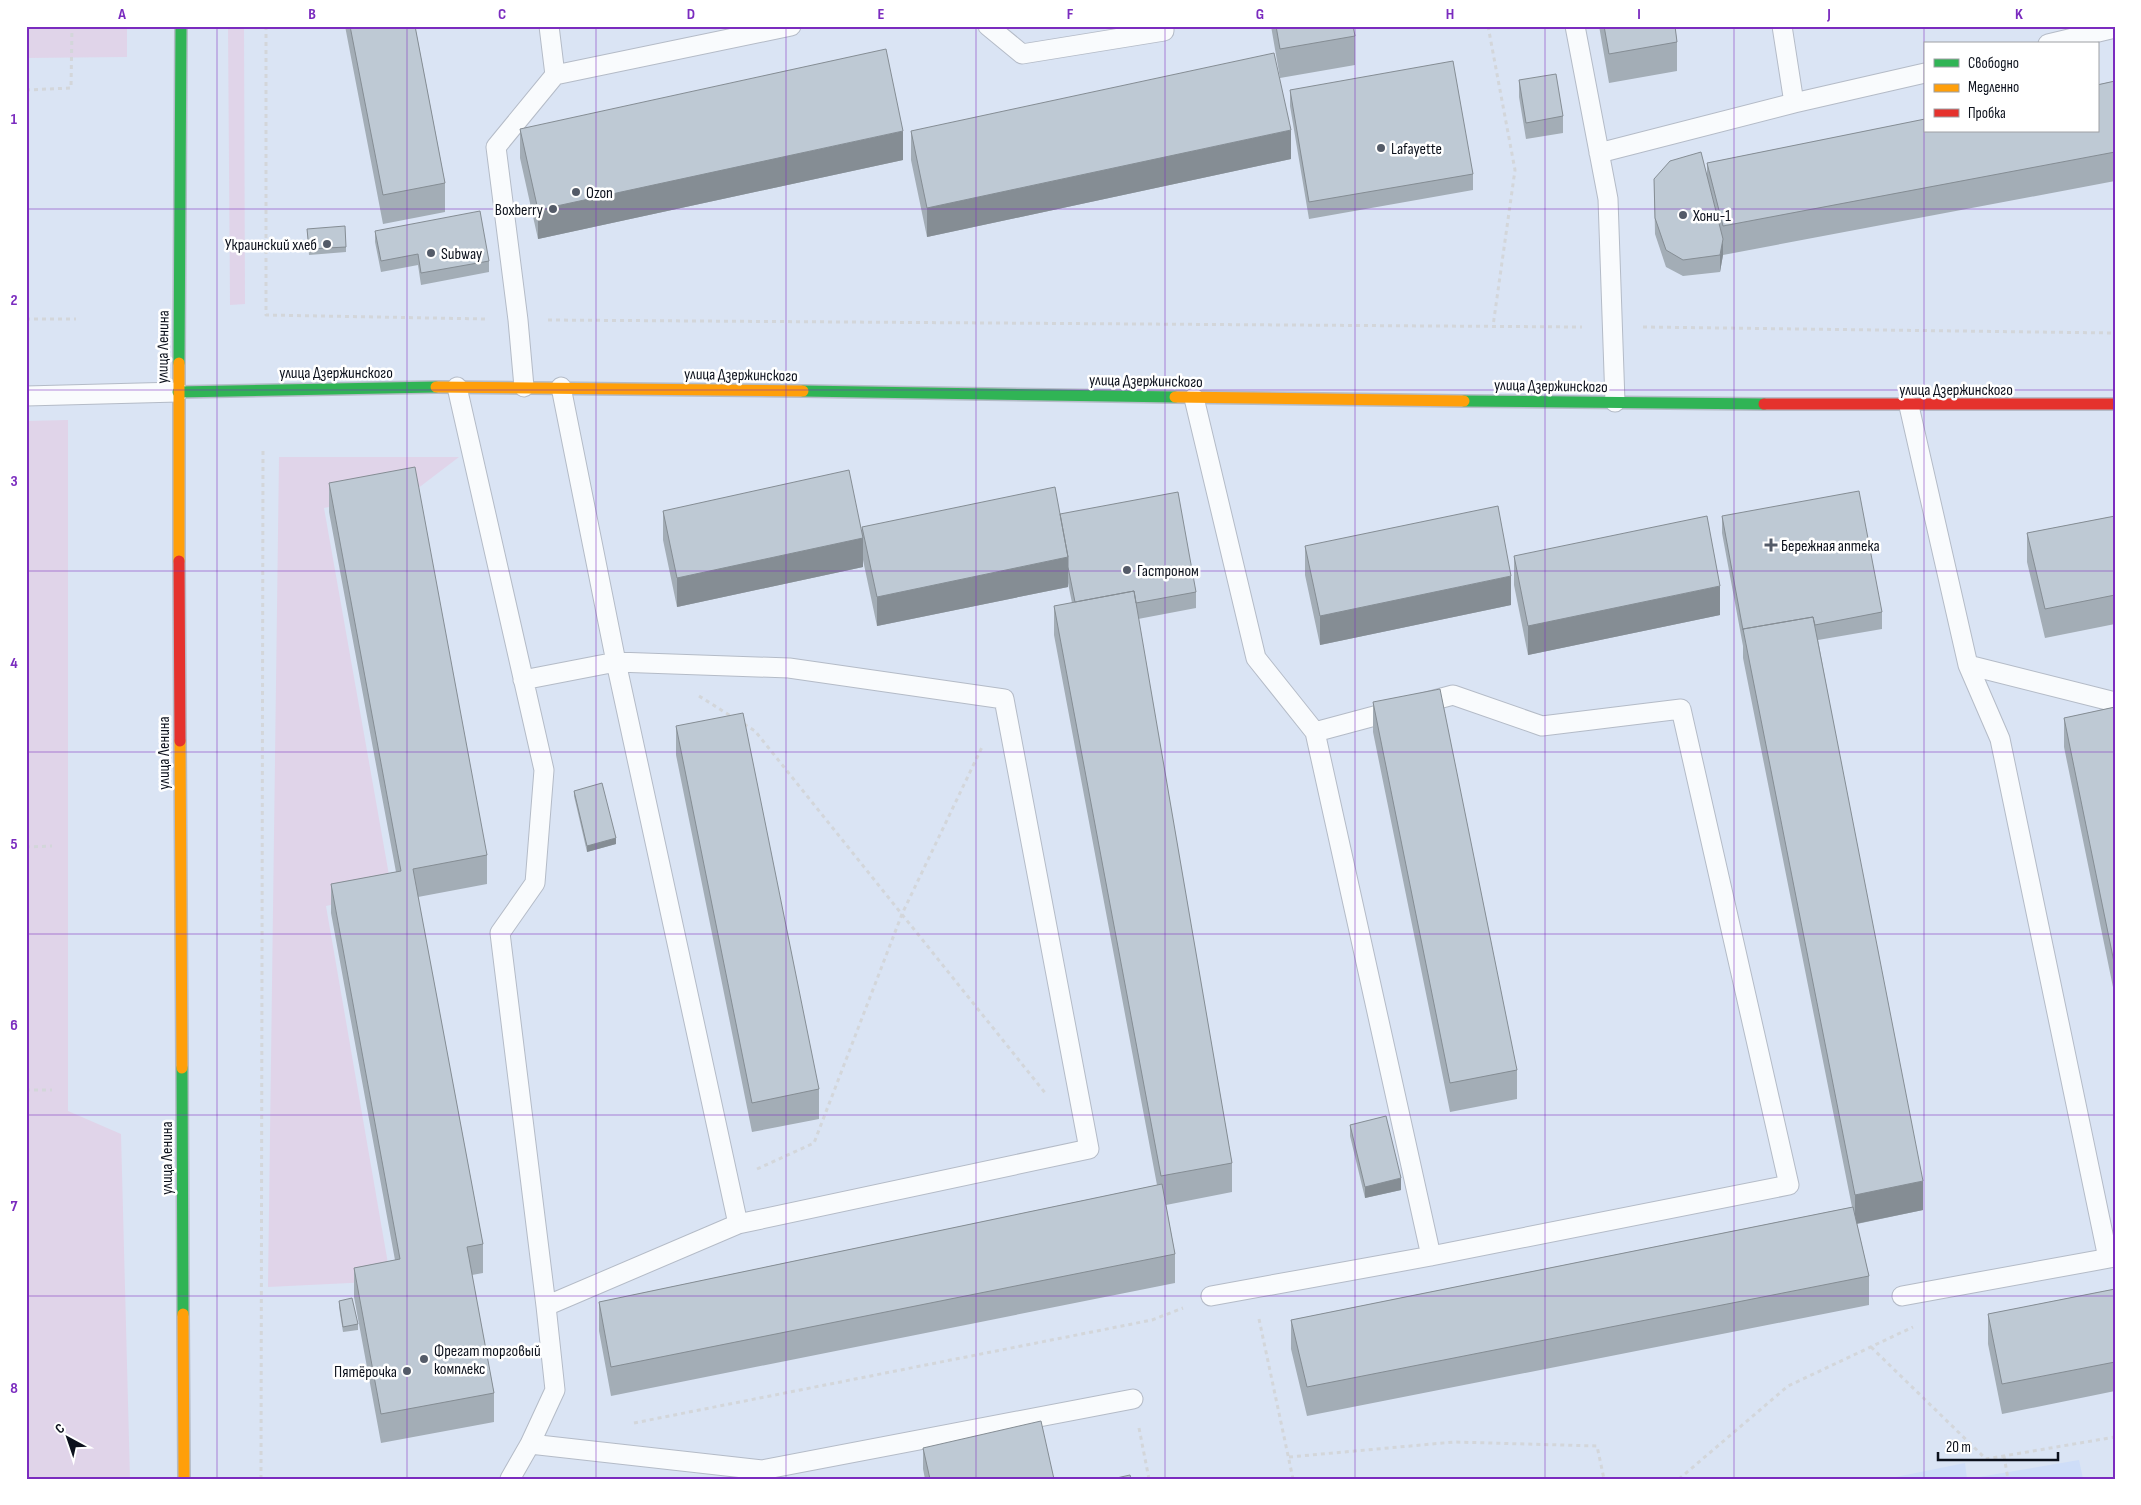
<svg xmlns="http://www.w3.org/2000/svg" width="2141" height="1505" font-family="'Sofia Sans Condensed',sans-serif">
	<rect width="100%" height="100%" fill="#dae4f4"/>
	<!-- built -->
	<path fill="#ceddf8" d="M2079 1460 2083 1479H1886L1965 1463 1967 1479Z"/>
	<!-- green -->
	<path fill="#e0d4e9" d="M26 26H127V57L26 58Z
		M228 26H244L245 304 230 305Z
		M68 420V1111L121 1134 130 1479H26V421Z
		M279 457H459L417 489 324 508 392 892 326 906 391 1281 268 1287Z"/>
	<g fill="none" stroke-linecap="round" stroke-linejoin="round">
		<defs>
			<path id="lane" d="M549 26 555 75
				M988 26 1022 54 1164 31V26
				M1575 26 1608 199 1615 402
				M1782 26 1794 103
				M2048 44 2115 28
				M1599 153 1794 103 1925 73
				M457 387 544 770 535 883 500 933 546 1306 738 1224 616 662 561 387
				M524 387 518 320 496 147 555 75 791 26
				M26 396 178 392
				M1194 398 1256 658 1315 732 1431 1256
				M1909 406 1968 665 2000 739 2108 1258
				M1968 665 2115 702
				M523 680 616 662 789 668 1004 699 1089 1149 738 1224
				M1211 1296 1431 1256 1789 1185 1681 709 1542 726 1453 695 1315 732
				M1902 1296 2115 1257
				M530 1444 762 1470 1133 1399
				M510 1479 530 1444 555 1390 546 1306"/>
			<path id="fast" d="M179 363 181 26
				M803 391 1175 397
				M178 392 436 387
				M1464 401 1764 404
				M182 1068 183 1314"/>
			<path id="slow" d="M179 363V561
				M436 387 803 391
				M1175 397 1464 401
				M180 741 182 1068
				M183 1314 184 1479"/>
			<path id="jam" d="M1764 404H2115
				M179 561 180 741"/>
		</defs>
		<!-- lane casing -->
		<use href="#lane" stroke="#b4bbc7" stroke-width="21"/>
		<!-- fast casing -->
		<use href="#fast" stroke="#b4bbc7" stroke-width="14"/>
		<!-- slow casing -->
		<use href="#slow" stroke="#b4bbc7" stroke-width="14"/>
		<!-- jam casing -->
		<use href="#jam" stroke="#b4bbc7" stroke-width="14"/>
		<!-- path -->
		<path stroke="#d3d6da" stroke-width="3" stroke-dasharray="4 4" stroke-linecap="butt" d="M266 26V315L487 319
			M1488 26 1515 170 1493 326
			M26 90 71 88 72 26
			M26 319H76
			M548 320 1582 327
			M1643 327 2115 333
			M699 696 734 718
			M744 724 755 731 1046 1094
			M26 847 52 846
			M26 1090H52
			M757 1169 814 1143 902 914 982 747
			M1259 1319 1293 1479
			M1871 1347 1986 1459 2115 1437
			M634 1423 1152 1320 1183 1308
			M1139 1428 1149 1479
			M2004 1456 2008 1479
			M1289 1457 1454 1442 1597 1446 1604 1479
			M261 1479 263 448
			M1679 1479 1788 1386 1913 1327"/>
		<!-- lane -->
		<use href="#lane" stroke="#f9fbfd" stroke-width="19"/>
		<!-- fast -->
		<use href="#fast" stroke="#30b455" stroke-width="11"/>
		<!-- slow -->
		<use href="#slow" stroke="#ff9f0a" stroke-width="11"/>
		<!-- jam -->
		<use href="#jam" stroke="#e5322d" stroke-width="11"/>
	</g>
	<!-- wall -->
	<path fill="#a3adb6" d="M345 26H415L445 183V212L383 224Z
		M1271 26H1353L1355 36V65L1280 78Z
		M1599 26H1675L1677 42V71L1609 83Z
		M1519 80 1563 116V133L1526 139 1519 97Z
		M2115 81V181L1723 255 1720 272 1683 276 1666 267 1655 234 1654 179 1707 174V163Z
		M1290 90 1473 174V190L1309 219 1290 106Z
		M520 129 903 160 538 239 520 158Z
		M911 131 1291 159 927 237 911 160Z
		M307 229 346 247V252L309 255Z
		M375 231 489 261V272L421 285 418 265 381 272 375 242Z
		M329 483 487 855V884L418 897 483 1244V1273L472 1275 494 1393V1422L381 1443 354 1297V1268L395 1260 331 913V884L396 872 329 512Z
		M663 511 862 534V527L1060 514 1196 592V608L1138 619 1232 1163V1192L1166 1205 1175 1254V1283L611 1396 599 1331V1302L1157 1185 1054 635V606L1072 603 1068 583V587L877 626 863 560V567L677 607 663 540Z
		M1722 516 1882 612V629L1818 640 1923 1210 1857 1224 1869 1276V1305L1307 1416 1291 1349V1320L1852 1207 1743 658V646L1722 533Z
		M2115 516V624L2045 638 2027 562V533Z
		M1305 546 1511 605 1320 645 1305 575Z
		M1514 556 1720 615 1528 655 1514 585Z
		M1373 702 1517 1070V1099L1450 1112 1373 732Z
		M2115 707V997L2064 747V718Z
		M676 726 819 1089V1119L752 1132 676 755Z
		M574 791 616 844 587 852 574 796Z
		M1350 1125 1401 1190 1365 1198 1350 1136Z
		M2115 1289V1391L2002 1414 1988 1344V1314Z
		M339 1301 358 1324V1330L343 1332 339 1307Z
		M923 1448 1054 1479H925L923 1469Z"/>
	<!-- shaded-wall -->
	<path fill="#858d94" d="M1291 130V159L927 237V208Z
		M903 131V160L538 239V210Z
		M1723 239V255L1720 272V255Z
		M863 538V567L677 607V578Z
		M1068 557V587L877 626V597Z
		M1511 576V605L1320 645V616Z
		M1720 586V615L1528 655V626Z
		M616 838V844L587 852V846Z
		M1401 1178V1190L1365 1198V1187Z
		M1923 1181V1210L1855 1224V1195Z"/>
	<!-- building -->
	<path fill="#bec9d4" stroke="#858d94" d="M350 26H415L445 183 383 195Z
		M1276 26H1353L1355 36 1280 49Z
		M1604 26H1675L1677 42 1609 54Z
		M886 49 903 131 538 210 520 129Z
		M1274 53 1291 130 927 208 911 131Z
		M1453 61 1473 174 1309 202 1290 90Z
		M1556 74 1563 116 1526 123 1519 80Z
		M2115 81V152L1723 226 1707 163 1925 119V131H2097V85Z
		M1701 152 1723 239 1720 255 1683 260 1666 250 1655 218 1654 179 1670 161Z
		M480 211 489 261 421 273 418 254 381 261 375 231Z
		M345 226 346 247 309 249 307 229Z
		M415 467 487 855 413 869 483 1244 467 1247 494 1393 381 1414 354 1268 400 1259 331 884 401 871 329 483Z
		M849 470 863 538 677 578 663 511Z
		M1055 487 1068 557 877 597 862 527Z
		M1859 491 1882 612 1815 625 1813 617 1743 629V630L1722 516Z
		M1178 492 1196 592 1136 603 1134 591 1075 602 1068 567V557L1060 514Z
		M1498 506 1511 576 1320 616 1305 546Z
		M1707 516 1720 586 1528 626 1514 556Z
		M2115 516V595L2045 609 2027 533Z
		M1134 591 1232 1163 1161 1176 1054 606Z
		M1813 617 1923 1181 1855 1195 1743 629Z
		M1440 689 1517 1070 1450 1083 1373 702Z
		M2115 707V967L2064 718Z
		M743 713 819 1089 752 1103 676 726Z
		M602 783 616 838 587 846 574 791Z
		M1386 1116 1401 1178 1365 1187 1350 1125Z
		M1162 1184 1175 1254 611 1367 599 1302Z
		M1853 1207 1869 1276 1307 1387 1291 1320Z
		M2115 1289V1362L2002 1384 1988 1314Z
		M352 1298 358 1324 343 1327 339 1301Z
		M1041 1421 1054 1479H930L923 1448Z
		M1130 1475 1131 1479H1112Z"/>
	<!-- grid -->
	<path fill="none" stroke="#7b2cbf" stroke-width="1" stroke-opacity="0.55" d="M217 26V1479M407 26V1479M596 26V1479M786 26V1479M976 26V1479M1165 26V1479M1355 26V1479M1545 26V1479M1734 26V1479M1924 26V1479M26 209H2115M26 390H2115M26 571H2115M26 752H2115M26 934H2115M26 1115H2115M26 1296H2115"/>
	<!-- markers -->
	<g fill="#545b68" stroke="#fff" stroke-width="2">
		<circle cx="1381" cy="148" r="5"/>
		<circle cx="576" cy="192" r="5"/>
		<circle cx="553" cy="209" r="5"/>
		<circle cx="1683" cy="215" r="5"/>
		<circle cx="327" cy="244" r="5"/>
		<circle cx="431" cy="253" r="5"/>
		<path d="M1768.5 537.5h5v5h5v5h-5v5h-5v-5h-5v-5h5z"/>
		<circle cx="1127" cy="570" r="5"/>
		<circle cx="424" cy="1359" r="5"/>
		<circle cx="407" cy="1371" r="5"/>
	</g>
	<g text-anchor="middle" stroke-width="5" stroke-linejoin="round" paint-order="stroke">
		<!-- poi labels -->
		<g font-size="16" fill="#0c111c" stroke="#fff" text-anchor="start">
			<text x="1391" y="154">Lafayette</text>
			<text x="586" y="198">Ozon</text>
			<text x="543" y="215" text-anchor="end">Boxberry</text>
			<text x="1693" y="221">Хони-1</text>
			<text x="317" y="250" text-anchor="end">Украинский хлеб</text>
			<text x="441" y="259">Subway</text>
			<text x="1781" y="551">Бережная аптека</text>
			<text x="1137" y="576">Гастроном</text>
			<text x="434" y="1356">Фрегат торговый<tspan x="434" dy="18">комплекс</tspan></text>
			<text x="397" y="1377" text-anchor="end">Пятёрочка</text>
		</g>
		<!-- street labels -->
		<g font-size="16" fill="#0c111c" stroke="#fff">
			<text transform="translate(162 347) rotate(-89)" y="6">улица Ленина</text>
			<text x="336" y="378">улица Дзержинского</text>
			<text transform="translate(741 374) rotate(1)" y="6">улица Дзержинского</text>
			<text transform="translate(1146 380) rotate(1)" y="6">улица Дзержинского</text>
			<text transform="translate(1551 385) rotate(1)" y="6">улица Дзержинского</text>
			<text x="1956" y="395">улица Дзержинского</text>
			<text transform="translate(163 753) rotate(-90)" y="6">улица Ленина</text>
			<text transform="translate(166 1158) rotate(-90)" y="6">улица Ленина</text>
		</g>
	</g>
	<!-- border -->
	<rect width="2141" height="1505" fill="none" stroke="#ffffff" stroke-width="55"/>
	<!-- legend -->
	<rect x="1924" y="42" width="175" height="90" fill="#ffffff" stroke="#9ea0a4"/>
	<rect x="1934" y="59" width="25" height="8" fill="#30b455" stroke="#9ea0a4"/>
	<text x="1968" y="68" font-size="15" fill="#0c111c">Свободно</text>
	<rect x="1934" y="84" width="25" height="8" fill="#ff9f0a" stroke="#9ea0a4"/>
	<text x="1968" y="92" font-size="15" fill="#0c111c">Медленно</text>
	<rect x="1934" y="109" width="25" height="8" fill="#e5322d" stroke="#9ea0a4"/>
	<text x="1968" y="118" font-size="15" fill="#0c111c">Пробка</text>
	<!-- north arrow -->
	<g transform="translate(68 1438) rotate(320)" stroke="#ffffff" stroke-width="4" paint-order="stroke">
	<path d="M0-4L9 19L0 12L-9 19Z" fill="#0c111c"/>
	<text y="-8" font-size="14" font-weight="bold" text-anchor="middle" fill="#0c111c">С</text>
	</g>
	<!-- scale -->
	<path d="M1938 1452v8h120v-8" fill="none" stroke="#0c111c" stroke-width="2.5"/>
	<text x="1946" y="1452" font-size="15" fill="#0c111c" stroke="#ffffff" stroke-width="4" paint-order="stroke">20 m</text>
	<rect x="28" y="28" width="2086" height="1450" fill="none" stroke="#7b2cbf" stroke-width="2"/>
	<g font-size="16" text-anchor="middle" font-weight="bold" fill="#7b2cbf">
		<text x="122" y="19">A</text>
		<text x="312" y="19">B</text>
		<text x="502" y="19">C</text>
		<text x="691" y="19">D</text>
		<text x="881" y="19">E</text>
		<text x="1070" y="19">F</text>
		<text x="1260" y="19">G</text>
		<text x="1450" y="19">H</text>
		<text x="1639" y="19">I</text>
		<text x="1829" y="19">J</text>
		<text x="2019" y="19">K</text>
		<text x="14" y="124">1</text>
		<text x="14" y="305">2</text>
		<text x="14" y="486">3</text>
		<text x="14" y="668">4</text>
		<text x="14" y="849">5</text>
		<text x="14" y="1030">6</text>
		<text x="14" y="1211">7</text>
		<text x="14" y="1393">8</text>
	</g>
</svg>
